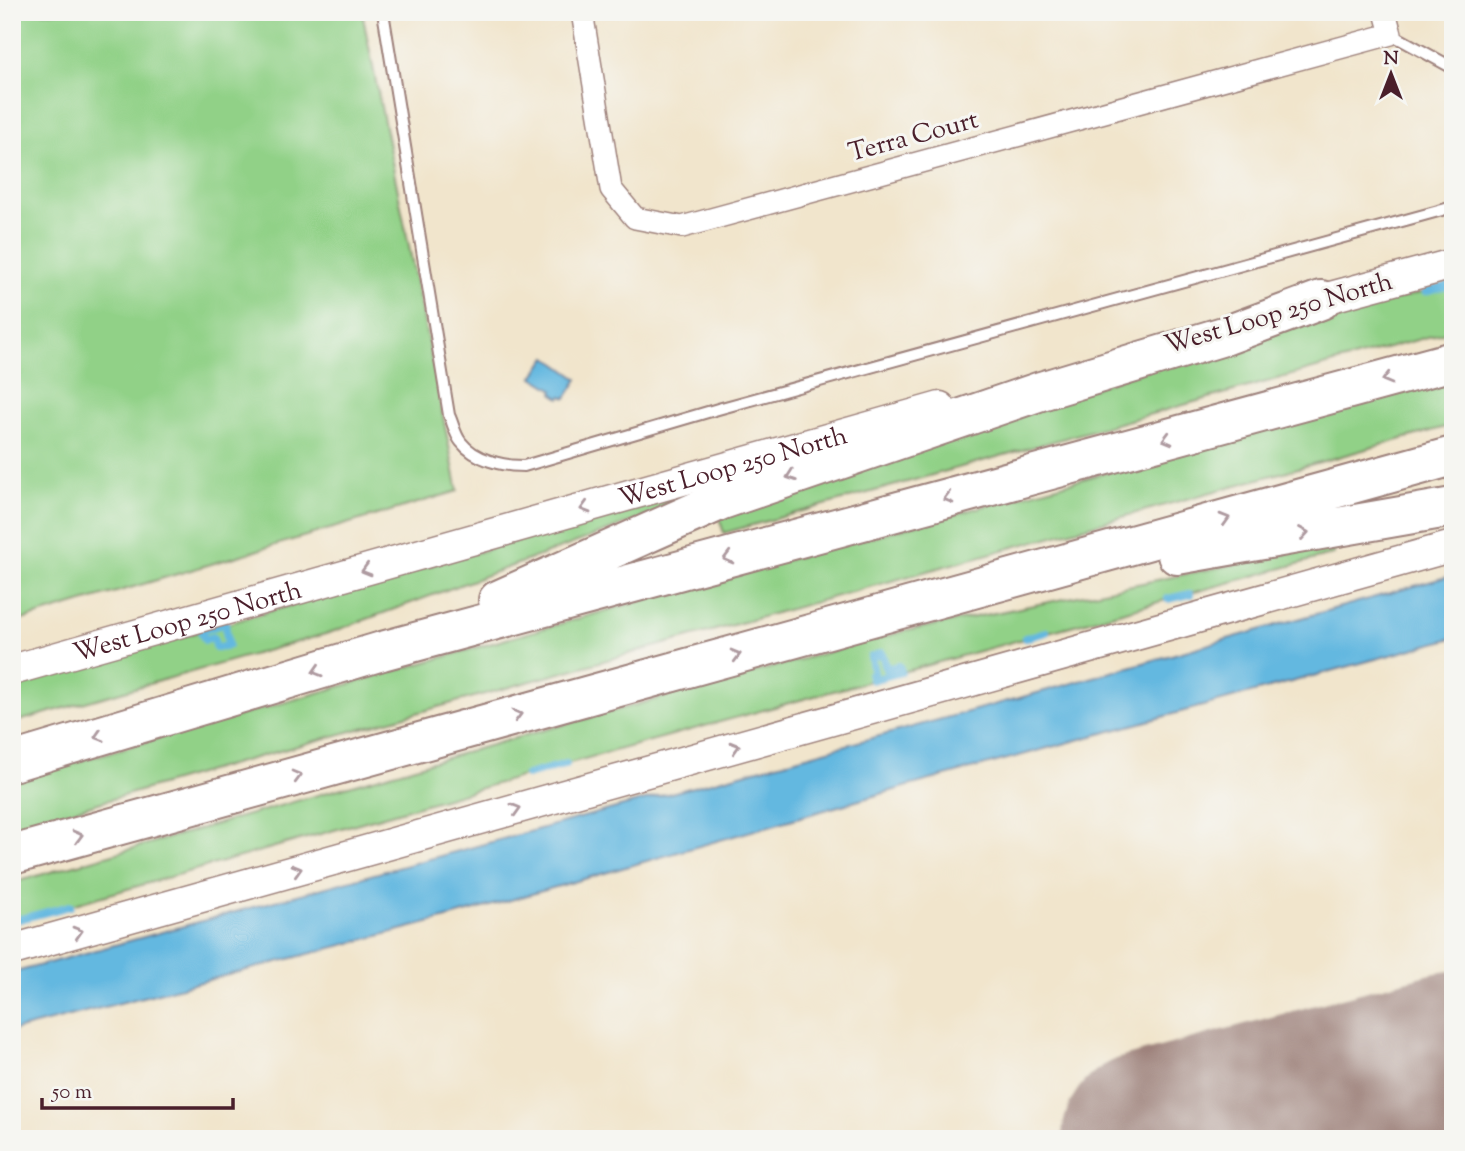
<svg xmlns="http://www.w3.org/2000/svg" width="1465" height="1151" font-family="'Sorts Mill Goudy',serif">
	<rect width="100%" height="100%" fill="#f6f6f2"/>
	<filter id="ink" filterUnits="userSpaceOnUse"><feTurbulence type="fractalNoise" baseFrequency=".0143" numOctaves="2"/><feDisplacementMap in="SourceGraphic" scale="14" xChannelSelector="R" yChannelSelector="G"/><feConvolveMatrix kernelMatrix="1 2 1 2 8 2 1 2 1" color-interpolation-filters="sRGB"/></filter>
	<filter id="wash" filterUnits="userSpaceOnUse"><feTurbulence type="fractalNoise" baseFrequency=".00686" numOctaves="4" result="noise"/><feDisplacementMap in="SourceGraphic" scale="28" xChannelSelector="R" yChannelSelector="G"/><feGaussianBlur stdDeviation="1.57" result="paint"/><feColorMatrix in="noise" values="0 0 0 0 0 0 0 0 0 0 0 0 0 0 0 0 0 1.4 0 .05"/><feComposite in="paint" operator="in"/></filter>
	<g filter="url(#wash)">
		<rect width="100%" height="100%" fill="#f1e5cc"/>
		<!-- green -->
		<path fill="#91d187" stroke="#6e7859" stroke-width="2" d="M12 12H362L458 491 12 623Z
			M1453 284V330L724 533 719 518 1182 357Z
			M1453 378V425L240 762 12 828V780L710 581Z
			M678 495 681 504 329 633 12 723V685Z
			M1334 544V554L566 764 12 922V883L526 735 901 632Z"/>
		<!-- water -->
		<path fill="#64b8e0" stroke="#576c86" stroke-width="2" d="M547 357 578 379 566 398 562 396 560 398 553 393 554 390 533 377Z
			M1453 575V638L912 785 451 917 12 1031V973L1048 690Z"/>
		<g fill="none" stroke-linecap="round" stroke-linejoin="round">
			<!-- stream -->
			<path stroke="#64b8e0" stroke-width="8" d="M1425 292 1448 286
				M1168 599 1190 594
				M225 623 228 645 216 648 213 637 205 640 201 631Z
				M1025 638 1046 632
				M882 653 886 669 899 666 901 672 872 680 871 674 874 672 871 657Z
				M527 775 566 764
				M20 919 70 906"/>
			<!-- runway -->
			<path stroke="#9e827c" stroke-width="172" d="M1148 1139 1453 1057"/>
		</g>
	</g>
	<g filter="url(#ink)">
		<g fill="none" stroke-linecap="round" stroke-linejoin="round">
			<defs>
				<path id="service" d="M383 12 449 415C453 423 455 435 461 442 475 460 502 466 524 466L718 409 1453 207
					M1391 34 1453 68"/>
				<path id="minor" d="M582 12 611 189 635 218 682 227 1391 34 1385 12"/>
				<g id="secondary">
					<path d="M1301 305 1453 264"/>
					<path id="s1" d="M12 670 940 407"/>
					<path d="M12 950 1453 546"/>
				</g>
				<path id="motorway" d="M1177 555 1453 507
					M498 600 722 500 1041 391 1227 335 1321 300
					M12 762 382 651 1453 361
					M12 855 1453 456"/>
			</defs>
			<!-- service casing -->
			<use href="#service" stroke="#9e827c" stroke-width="14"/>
			<!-- minor casing -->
			<use href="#minor" stroke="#9e827c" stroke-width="24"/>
			<!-- secondary casing -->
			<use href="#secondary" stroke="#9e827c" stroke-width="33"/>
			<!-- motorway casing -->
			<use href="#motorway" stroke="#9e827c" stroke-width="42"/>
			<!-- service -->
			<use href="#service" stroke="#fff" stroke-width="10"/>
			<!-- minor -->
			<use href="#minor" stroke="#fff" stroke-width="21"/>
			<!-- secondary -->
			<use href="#secondary" stroke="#fff" stroke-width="30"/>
			<!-- motorway -->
			<use href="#motorway" stroke="#fff" stroke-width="38"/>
		</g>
		<!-- one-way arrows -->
		<defs><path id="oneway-chevron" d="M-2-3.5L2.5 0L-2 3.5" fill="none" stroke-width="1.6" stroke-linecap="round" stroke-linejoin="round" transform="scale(1.75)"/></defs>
		<g stroke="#ae9aa0">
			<use href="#oneway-chevron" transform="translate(1387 379) rotate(165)"/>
			<use href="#oneway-chevron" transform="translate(1167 439) rotate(165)"/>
			<use href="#oneway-chevron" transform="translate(791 476) rotate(161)"/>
			<use href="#oneway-chevron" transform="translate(948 498) rotate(165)"/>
			<use href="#oneway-chevron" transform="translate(585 508) rotate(164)"/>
			<use href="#oneway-chevron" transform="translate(1225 519) rotate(-16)"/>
			<use href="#oneway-chevron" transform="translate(1304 533) rotate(-10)"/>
			<use href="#oneway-chevron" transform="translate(728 558) rotate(165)"/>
			<use href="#oneway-chevron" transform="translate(366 570) rotate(164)"/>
			<use href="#oneway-chevron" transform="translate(736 655) rotate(-15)"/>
			<use href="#oneway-chevron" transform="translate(317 671) rotate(163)"/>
			<use href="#oneway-chevron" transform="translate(517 715) rotate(-15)"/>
			<use href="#oneway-chevron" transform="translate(99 736) rotate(163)"/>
			<use href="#oneway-chevron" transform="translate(735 747) rotate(-16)"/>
			<use href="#oneway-chevron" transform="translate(297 776) rotate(-15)"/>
			<use href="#oneway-chevron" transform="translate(516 809) rotate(-16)"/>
			<use href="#oneway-chevron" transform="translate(78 836) rotate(-15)"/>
			<use href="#oneway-chevron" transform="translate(297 870) rotate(-16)"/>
			<use href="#oneway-chevron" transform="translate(78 932) rotate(-16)"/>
		</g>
	</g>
	<g text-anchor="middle" stroke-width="6" stroke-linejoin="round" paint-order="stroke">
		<!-- street labels -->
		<g font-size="26" fill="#4a1f2b" stroke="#f6f6f2">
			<text transform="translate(913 135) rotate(-15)" y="9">Terra Court</text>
			<text transform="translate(1278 312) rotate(-16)" y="9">West Loop 250 North</text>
			<text dy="9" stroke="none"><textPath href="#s1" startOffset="749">West Loop 250 North</textPath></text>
			<text dy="9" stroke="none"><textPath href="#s1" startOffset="182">West Loop 250 North</textPath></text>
		</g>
	</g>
	<!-- margin -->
	<rect width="1465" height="1151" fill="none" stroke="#f6f6f2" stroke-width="42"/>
	<!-- north arrow -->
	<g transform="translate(1391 74)" stroke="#f6f6f2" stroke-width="5" paint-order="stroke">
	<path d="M0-5L12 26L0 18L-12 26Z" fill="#4a1f2b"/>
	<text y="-10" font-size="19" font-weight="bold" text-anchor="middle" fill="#4a1f2b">N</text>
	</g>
	<!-- scale -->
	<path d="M42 1098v10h191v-10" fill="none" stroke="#4a1f2b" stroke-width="3.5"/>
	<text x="52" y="1098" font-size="21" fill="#4a1f2b" stroke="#f6f6f2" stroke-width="5" paint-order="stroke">50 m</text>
</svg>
